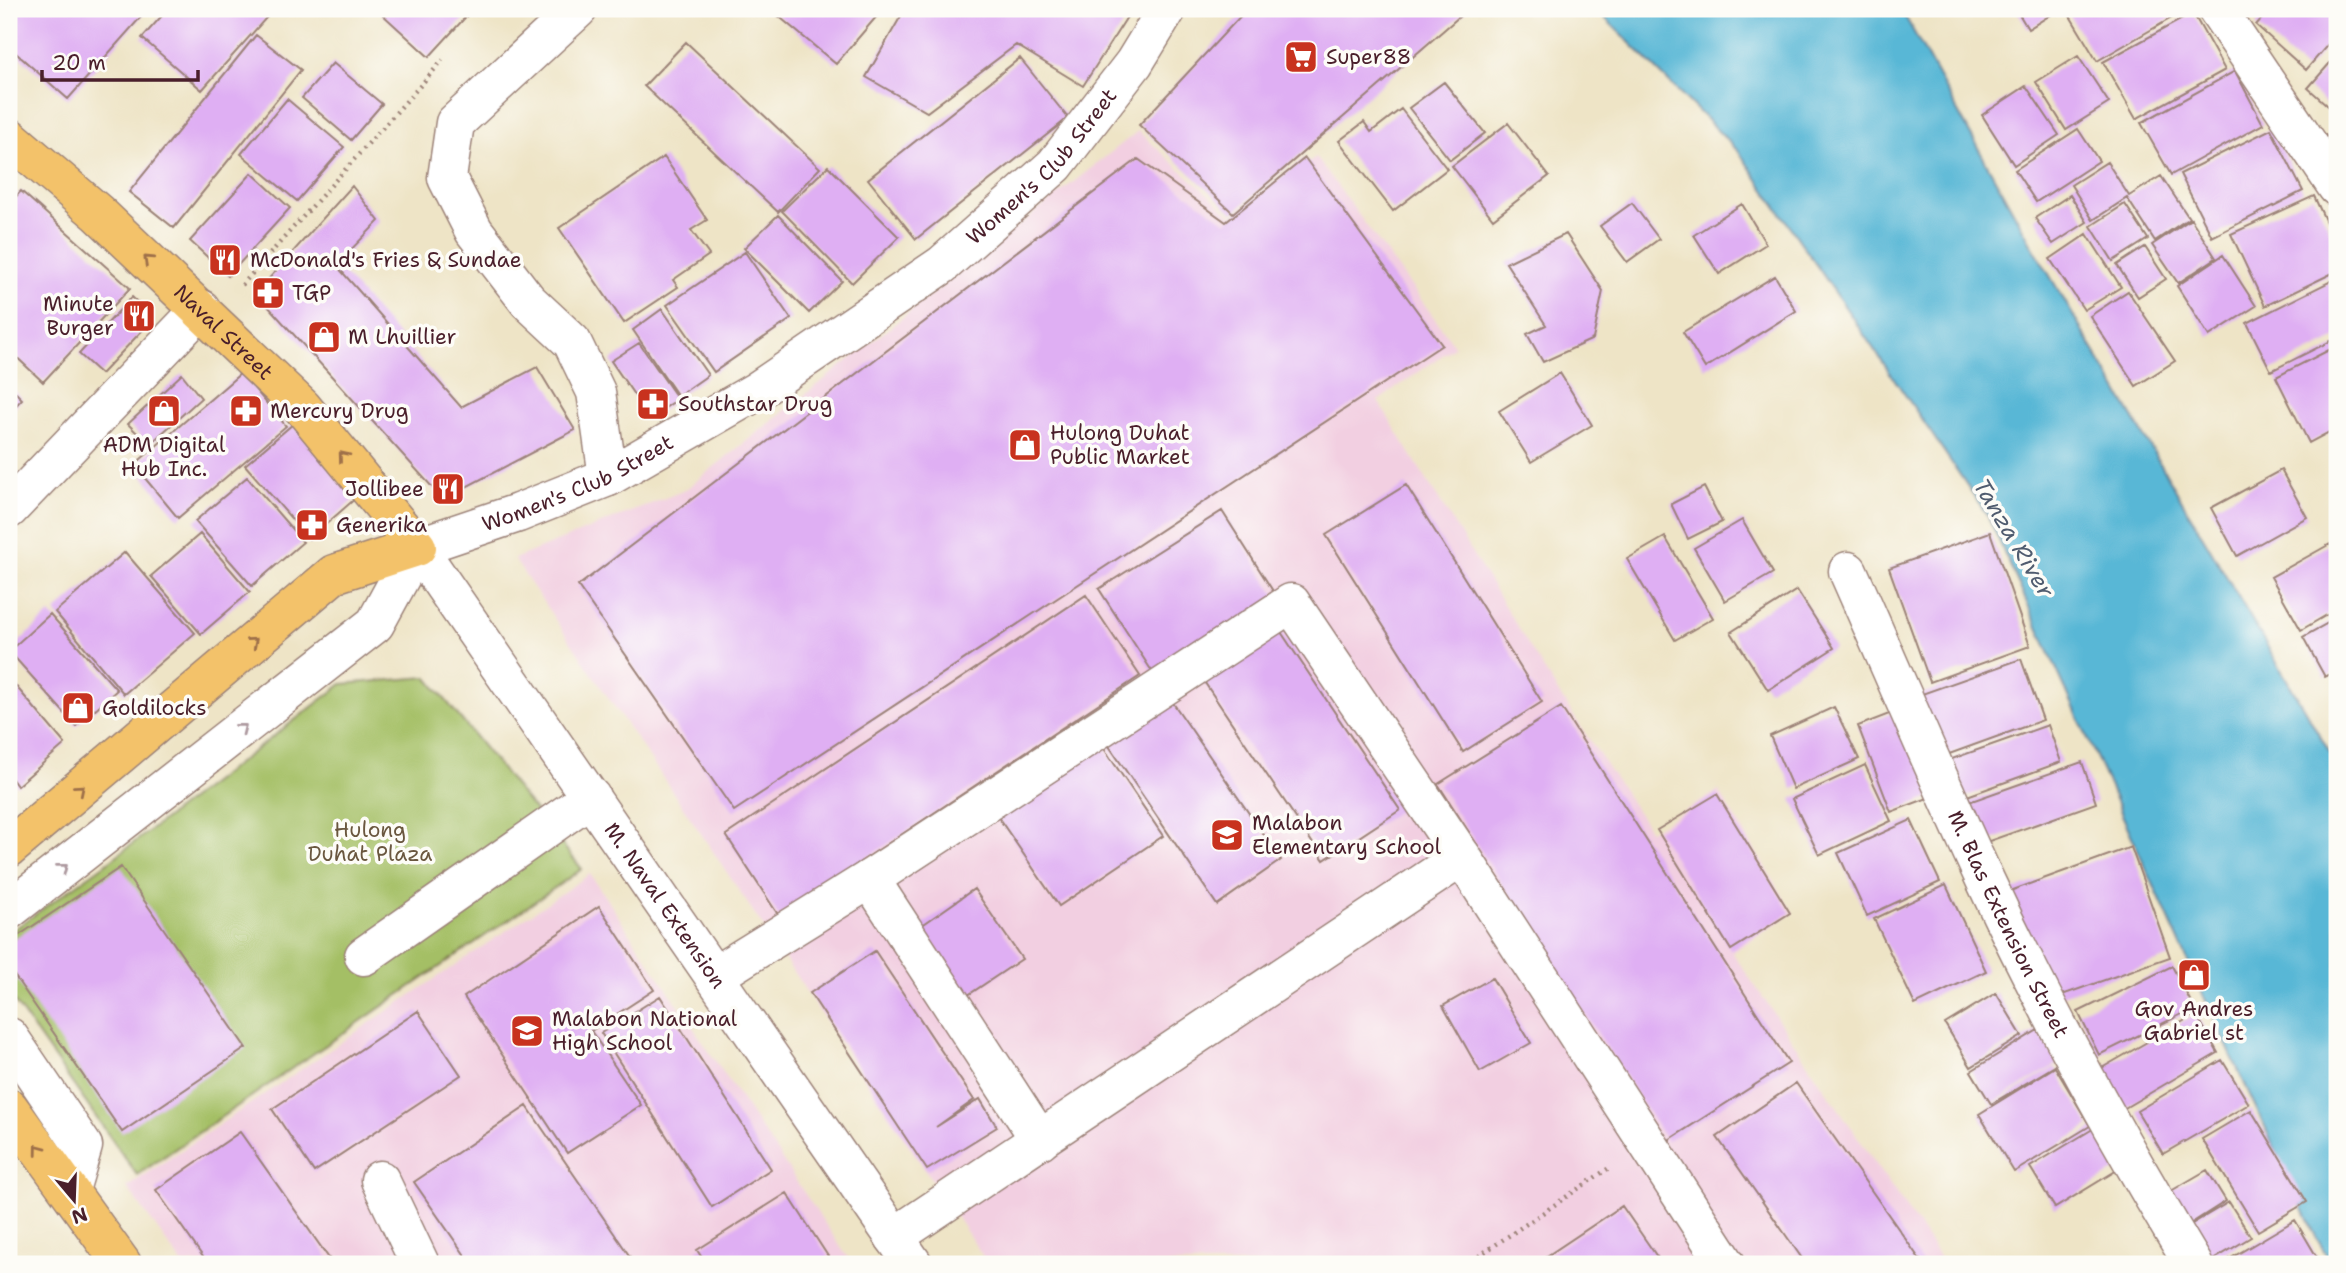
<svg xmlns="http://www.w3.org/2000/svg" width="2346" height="1273" font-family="'Shantell Sans',sans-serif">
	<rect width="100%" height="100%" fill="#fdfcf7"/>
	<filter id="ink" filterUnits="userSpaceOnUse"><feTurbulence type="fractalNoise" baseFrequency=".0143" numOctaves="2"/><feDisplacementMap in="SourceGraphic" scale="14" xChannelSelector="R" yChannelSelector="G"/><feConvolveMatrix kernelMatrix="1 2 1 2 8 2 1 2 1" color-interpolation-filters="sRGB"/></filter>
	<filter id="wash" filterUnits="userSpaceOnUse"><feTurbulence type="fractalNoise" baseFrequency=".00686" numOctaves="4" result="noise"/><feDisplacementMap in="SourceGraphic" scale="28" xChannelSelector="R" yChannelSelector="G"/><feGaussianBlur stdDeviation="1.57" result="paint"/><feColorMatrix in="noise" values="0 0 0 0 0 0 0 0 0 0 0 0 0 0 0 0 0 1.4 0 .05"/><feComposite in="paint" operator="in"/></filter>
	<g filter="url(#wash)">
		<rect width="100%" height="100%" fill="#eee4c6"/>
		<!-- built -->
		<path fill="#f2cfe1" d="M1138 131 1237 220 1316 157 1455 346 1378 401 1557 691 1650 831 1719 791 1793 913 1732 952 1944 1264H988L704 838 514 559 685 490Z
			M590 874 852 1264H182L127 1187Z"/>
		<!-- green -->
		<path fill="#a4bf65" stroke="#776f48" stroke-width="2" d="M427 677 582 869 137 1175 9 994V933L111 860 342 684Z"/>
		<!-- water -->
		<path fill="#58b7d6" stroke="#516b80" stroke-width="2" d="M1596 9H1901L2033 247 2337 765V1264H2332L2316 1237 2194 975 1988 516 1739 152Z"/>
		<g id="blocks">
			<!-- building -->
			<path fill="#dfaff3" d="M19 9H148L68 99 9 47V20Z
				M168 9H274L202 90 142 38Z
				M387 9H473L429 57 382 14Z
				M770 9H883L836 64Z
				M905 9H1132L1083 86 1016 45 927 112 866 77Z
				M1247 9H1468L1233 213 1139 125Z
				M2016 9H2060L2028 29Z
				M2072 9H2187L2097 61 2067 11Z
				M2270 9H2337V34L2306 70 2256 25Z
				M2193 13 2225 70 2136 119 2103 62Z
				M256 35 301 70 174 228 129 192Z
				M686 42 820 168 778 212 644 86Z
				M2337 55V114L2308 88Z
				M2078 56 2109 103 2066 130 2036 82Z
				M1020 58 1068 118 916 239 868 179Z
				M333 63 382 104 351 140 302 98Z
				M2235 71 2263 124 2171 175 2141 123Z
				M1444 82 1485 133 1450 160 1409 108Z
				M2026 86 2059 135 2014 165 1982 115Z
				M287 99 344 147 297 201 241 154Z
				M1401 109 1447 169 1393 211 1339 141 1364 122 1371 132Z
				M1508 123 1549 176 1493 219 1452 166Z
				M2078 129 2099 161 2036 202 2015 170Z
				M2271 129 2303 191 2212 237 2180 174Z
				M664 157 707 220 691 230 709 255 673 280 678 287 624 323 559 228Z
				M1305 158 1442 345 734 811 578 586 1138 159 1226 222Z
				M2107 162 2129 196 2161 176 2189 218 2155 241 2127 198 2093 220 2071 185Z
				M828 166 899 237 852 283 782 211Z
				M252 173 290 208 228 276 190 241Z
				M352 186 379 221 336 265 461 407 537 367 575 430 443 499 256 293Z
				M21 191 130 288 43 382 9 350V204Z
				M2070 195 2087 222 2053 244 2035 218Z
				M2314 196 2337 246V271L2265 306 2231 234Z
				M1632 203 1659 239 1627 262 1600 226Z
				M1742 204 1766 244 1719 274 1694 235Z
				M2125 204 2148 239 2113 261 2091 226Z
				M778 215 842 281 809 313 744 248Z
				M2191 219 2216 258 2178 283 2152 245Z
				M1566 234 1603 291 1593 339 1543 362 1527 334 1546 325 1506 263Z
				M2087 234 2121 287 2084 310 2050 259Z
				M2145 247 2166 279 2138 297 2117 265Z
				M745 252 791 319 714 372 667 305Z
				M2223 255 2256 306 2209 336 2177 286Z
				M1775 276 1796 311 1705 368 1683 332Z
				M2337 278V338L2271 371 2247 323Z
				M2128 291 2175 361 2136 386 2090 316Z
				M132 297 154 318 101 374 79 354Z
				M662 309 708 375 678 396 633 330Z
				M639 343 678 399 650 418 611 361Z
				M2337 346V428L2309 443 2276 377Z
				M241 373 286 426 178 518 134 465Z
				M1560 373 1592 425 1531 462 1499 411Z
				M182 374 201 398 149 445 128 424Z
				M9 386 22 399 9 413Z
				M293 424 356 498 309 539 245 465Z
				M2281 470 2307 517 2237 556 2211 508Z
				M247 477 303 542 252 586 195 521Z
				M1406 485 1542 702 1463 752 1326 535Z
				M1704 487 1722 522 1688 539 1671 504Z
				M1222 511 1278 599 1155 676 1099 589Z
				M1742 520 1773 573 1725 601 1694 548Z
				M1990 532 2030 646 1930 682 1889 568Z
				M200 534 250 592 201 634 151 576Z
				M1665 537 1713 618 1675 640 1627 559Z
				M2330 544 2337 557V609L2301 630 2271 577Z
				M125 552 195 633 124 694 55 612Z
				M1797 590 1834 648 1768 690 1731 632Z
				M1086 595 1140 676 779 916 726 835Z
				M50 614 117 690 76 726 9 651Z
				M2337 618V671L2325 677 2303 637Z
				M1279 629 1400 810 1324 860 1203 680Z
				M2021 659 2043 720 1941 757 1919 695Z
				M14 684 65 744 17 786 9 775V688Z
				M1171 700 1281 860 1217 905 1107 743Z
				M1561 707 1789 1063 1667 1141 1438 784Z
				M1834 707 1859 759 1793 789 1770 736Z
				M1902 709 1936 795 1891 812 1858 726Z
				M2048 725 2061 762 1959 799 1946 761Z
				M1103 747 1163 836 1059 906 998 817Z
				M2082 762 2096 803 1978 845 1963 804Z
				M1865 765 1891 821 1819 855 1792 799Z
				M1717 794 1790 913 1731 950 1657 830Z
				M1911 820 1940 882 1867 916 1838 853Z
				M2131 847 2170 957 2048 1000 2010 891Z
				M121 867 246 1048 122 1132 9 968V942Z
				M1946 885 1986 971 1915 1005 1874 919Z
				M974 889 1022 959 968 995 921 926Z
				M599 906 654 990 591 1031 641 1105 567 1153 464 997Z
				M875 951 974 1100 936 1127 980 1099 997 1127 927 1170 810 993Z
				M2172 966 2194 1008 2099 1055 2078 1012Z
				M1492 978 1531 1043 1480 1072 1443 1006Z
				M1996 993 2022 1036 1971 1067 1945 1024Z
				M660 996 771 1169 712 1207 601 1033Z
				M418 1011 461 1075 314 1172 272 1109Z
				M2196 1014 2218 1053 2123 1109 2100 1069Z
				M2038 1030 2058 1064 1991 1104 1971 1071Z
				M2222 1060 2249 1104 2163 1154 2137 1111Z
				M2055 1067 2090 1126 2014 1172 1979 1114Z
				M1796 1083 1923 1264H1806L1717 1137Z
				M527 1106 635 1264H471L414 1182Z
				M2251 1110 2307 1202 2258 1231 2202 1139Z
				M2101 1124 2127 1164 2055 1208 2030 1167Z
				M240 1132 333 1264H208L156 1190Z
				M2207 1170 2226 1201 2190 1224 2171 1191Z
				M787 1193 833 1264H706L697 1250Z
				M2229 1202 2251 1237 2208 1263 2187 1227Z
				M1622 1206 1662 1264H1535Z
				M2295 1220 2321 1264H2221Z"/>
		</g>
	</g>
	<g filter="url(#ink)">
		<use href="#blocks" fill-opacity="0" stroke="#9c8278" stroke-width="2"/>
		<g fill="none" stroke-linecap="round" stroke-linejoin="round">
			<defs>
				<g id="minor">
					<path d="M578 9 455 123 447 178 474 231 528 301 572 342 596 392 608 477"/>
					<path d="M2217 9 2337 187"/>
					<path d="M9 509 201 309"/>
					<path id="s1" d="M417 547 518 513 608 477 757 391 942 265 1055 165 1134 63 1167 9"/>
					<path id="s2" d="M417 547 913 1264"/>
					<path id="s3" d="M1848 571C1894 675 1938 779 1986 882 2047 1013 2118 1140 2193 1264"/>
					<path d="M870 879 1040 1140"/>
					<path d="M9 910 375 624 417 547"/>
					<path d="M364 956 591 797"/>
					<path d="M714 976 870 879 1291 603 1462 857 1726 1264"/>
					<path d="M9 1037 83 1146 70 1190"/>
					<path d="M380 1180 420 1264"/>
					<path d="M894 1237 1462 857"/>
				</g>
				<g id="major">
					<path id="s4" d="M9 137 98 213 302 407 417 547 334 574 9 848"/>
					<path d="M9 1108 122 1264"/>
				</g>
			</defs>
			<!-- minor casing -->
			<use href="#minor" stroke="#9c8278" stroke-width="41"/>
			<!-- major casing -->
			<use href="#major" stroke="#9c8278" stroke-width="41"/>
			<!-- path -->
			<path stroke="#9c8278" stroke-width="4.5" stroke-dasharray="2 5" stroke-linecap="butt" d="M242 285 443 60
				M1467 1264 1609 1168"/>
			<!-- minor -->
			<use href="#minor" stroke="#fff" stroke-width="38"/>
			<!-- major -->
			<use href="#major" stroke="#f3c26a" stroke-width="38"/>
		</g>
		<!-- one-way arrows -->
		<defs><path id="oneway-chevron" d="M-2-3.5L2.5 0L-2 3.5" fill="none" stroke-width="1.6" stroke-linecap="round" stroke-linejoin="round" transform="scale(1.75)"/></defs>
		<g stroke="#9e704a">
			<use href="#oneway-chevron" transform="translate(148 260) rotate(-137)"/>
			<use href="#oneway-chevron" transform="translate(343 456) rotate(-130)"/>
			<use href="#oneway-chevron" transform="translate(253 642) rotate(-40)"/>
			<use href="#oneway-chevron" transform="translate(80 789) rotate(-40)"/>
			<use href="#oneway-chevron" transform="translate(39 1149) rotate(-127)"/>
		</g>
		<g stroke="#ae9aa0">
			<use href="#oneway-chevron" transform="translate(242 728) rotate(-38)"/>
			<use href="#oneway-chevron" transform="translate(63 868) rotate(-38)"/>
		</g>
	</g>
	<!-- icons -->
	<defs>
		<symbol id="supermarket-square" viewBox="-11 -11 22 22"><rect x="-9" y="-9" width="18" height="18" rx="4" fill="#c8321e" stroke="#fdfcf7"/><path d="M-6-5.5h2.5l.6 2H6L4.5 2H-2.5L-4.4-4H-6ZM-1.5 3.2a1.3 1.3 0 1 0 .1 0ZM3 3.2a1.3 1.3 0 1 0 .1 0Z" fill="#fff"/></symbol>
		<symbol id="restaurant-square" viewBox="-11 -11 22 22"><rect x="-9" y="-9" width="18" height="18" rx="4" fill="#c8321e" stroke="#fdfcf7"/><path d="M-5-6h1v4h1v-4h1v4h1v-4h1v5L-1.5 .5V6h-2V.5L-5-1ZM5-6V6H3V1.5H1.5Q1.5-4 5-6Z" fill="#fff"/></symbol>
		<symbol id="pharmacy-square" viewBox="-11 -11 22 22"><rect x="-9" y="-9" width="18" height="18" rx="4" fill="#c8321e" stroke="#fdfcf7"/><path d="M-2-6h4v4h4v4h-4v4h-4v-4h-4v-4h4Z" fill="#fff"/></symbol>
		<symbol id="shop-square" viewBox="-11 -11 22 22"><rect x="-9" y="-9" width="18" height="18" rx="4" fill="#c8321e" stroke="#fdfcf7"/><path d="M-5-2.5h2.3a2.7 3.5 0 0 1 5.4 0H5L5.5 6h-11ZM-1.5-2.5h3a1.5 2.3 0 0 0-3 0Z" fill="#fff"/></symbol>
		<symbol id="school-square" viewBox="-11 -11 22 22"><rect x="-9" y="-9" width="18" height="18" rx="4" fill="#c8321e" stroke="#fdfcf7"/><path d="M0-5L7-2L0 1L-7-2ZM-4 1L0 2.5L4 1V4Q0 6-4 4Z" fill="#fff"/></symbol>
	</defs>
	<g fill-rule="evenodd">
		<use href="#supermarket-square" x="1282" y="38" width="38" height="38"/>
		<use href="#restaurant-square" x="206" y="241" width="38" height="38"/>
		<use href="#pharmacy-square" x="249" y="274" width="38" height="38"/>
		<use href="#restaurant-square" x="120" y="297" width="38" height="38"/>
		<use href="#shop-square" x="305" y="318" width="38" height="38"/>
		<use href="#pharmacy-square" x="634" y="385" width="38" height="38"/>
		<use href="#shop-square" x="145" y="392" width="38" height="38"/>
		<use href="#pharmacy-square" x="227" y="392" width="38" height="38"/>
		<use href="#shop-square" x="1006" y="426" width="38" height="38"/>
		<use href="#restaurant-square" x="429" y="470" width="38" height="38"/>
		<use href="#pharmacy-square" x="293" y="506" width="38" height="38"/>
		<use href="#shop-square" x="59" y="689" width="38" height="38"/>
		<use href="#school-square" x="1208" y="816" width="38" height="38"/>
		<use href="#shop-square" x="2175" y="956" width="38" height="38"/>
		<use href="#school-square" x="508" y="1012" width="38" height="38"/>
	</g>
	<g text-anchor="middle" stroke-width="7" stroke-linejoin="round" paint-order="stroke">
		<!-- poi labels -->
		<g font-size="21" fill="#4a1f2b" stroke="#fdfcf7" text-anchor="start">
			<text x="1326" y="64">Super88</text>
			<text x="250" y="267">McDonald's Fries &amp; Sundae</text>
			<text x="292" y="300">TGP</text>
			<text x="114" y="311" text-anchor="end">Minute<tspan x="114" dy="24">Burger</tspan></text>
			<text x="348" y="344">M Lhuillier</text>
			<text x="678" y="411">Southstar Drug</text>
			<text x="270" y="418">Mercury Drug</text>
			<text x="1050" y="440">Hulong Duhat<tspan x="1050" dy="24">Public Market</tspan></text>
			<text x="164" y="452" text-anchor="middle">ADM Digital<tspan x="164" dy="24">Hub Inc.</tspan></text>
			<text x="424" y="496" text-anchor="end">Jollibee</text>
			<text x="336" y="532">Generika</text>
			<text x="102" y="715">Goldilocks</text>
			<text x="1252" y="830">Malabon<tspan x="1252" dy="24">Elementary School</tspan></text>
			<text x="2194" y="1016" text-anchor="middle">Gov Andres<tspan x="2194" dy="24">Gabriel st</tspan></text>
			<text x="552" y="1026">Malabon National<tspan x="552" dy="24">High School</tspan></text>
		</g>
		<!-- street labels -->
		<g font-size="21" fill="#4a1f2b" stroke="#fdfcf7">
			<text dy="7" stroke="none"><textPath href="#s1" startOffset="740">Women's Club Street</textPath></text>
			<text dy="7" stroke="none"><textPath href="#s4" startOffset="290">Naval Street</textPath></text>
			<text dy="7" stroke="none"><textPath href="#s1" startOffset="173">Women's Club Street</textPath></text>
			<text dy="7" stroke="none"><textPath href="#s2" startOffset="436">M. Naval Extension</textPath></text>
			<text dy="7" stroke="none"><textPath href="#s3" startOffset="388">M. Blas Extension Street</textPath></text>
		</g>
		<!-- park labels -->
		<g font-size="21" fill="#6a573f" stroke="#fdfcf7">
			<text x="370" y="837">Hulong<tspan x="370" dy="24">Duhat Plaza</tspan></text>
		</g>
		<!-- water labels -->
		<g font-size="23" font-style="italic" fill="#505c6f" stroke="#fdfcf7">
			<text transform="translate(2014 538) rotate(59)" y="8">Tanza River</text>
		</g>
	</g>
	<!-- margin -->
	<rect width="2346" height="1273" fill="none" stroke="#fdfcf7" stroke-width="35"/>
	<!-- north arrow -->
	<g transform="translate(74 1200) rotate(161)" stroke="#fdfcf7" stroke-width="5" paint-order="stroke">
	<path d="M0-5L12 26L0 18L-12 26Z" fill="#4a1f2b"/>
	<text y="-10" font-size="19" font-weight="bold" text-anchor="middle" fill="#4a1f2b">N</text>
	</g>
	<!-- scale -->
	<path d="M42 70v10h156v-10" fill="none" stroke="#4a1f2b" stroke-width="3.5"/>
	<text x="52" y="70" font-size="21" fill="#4a1f2b" stroke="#fdfcf7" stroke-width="5" paint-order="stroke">20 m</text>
</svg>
